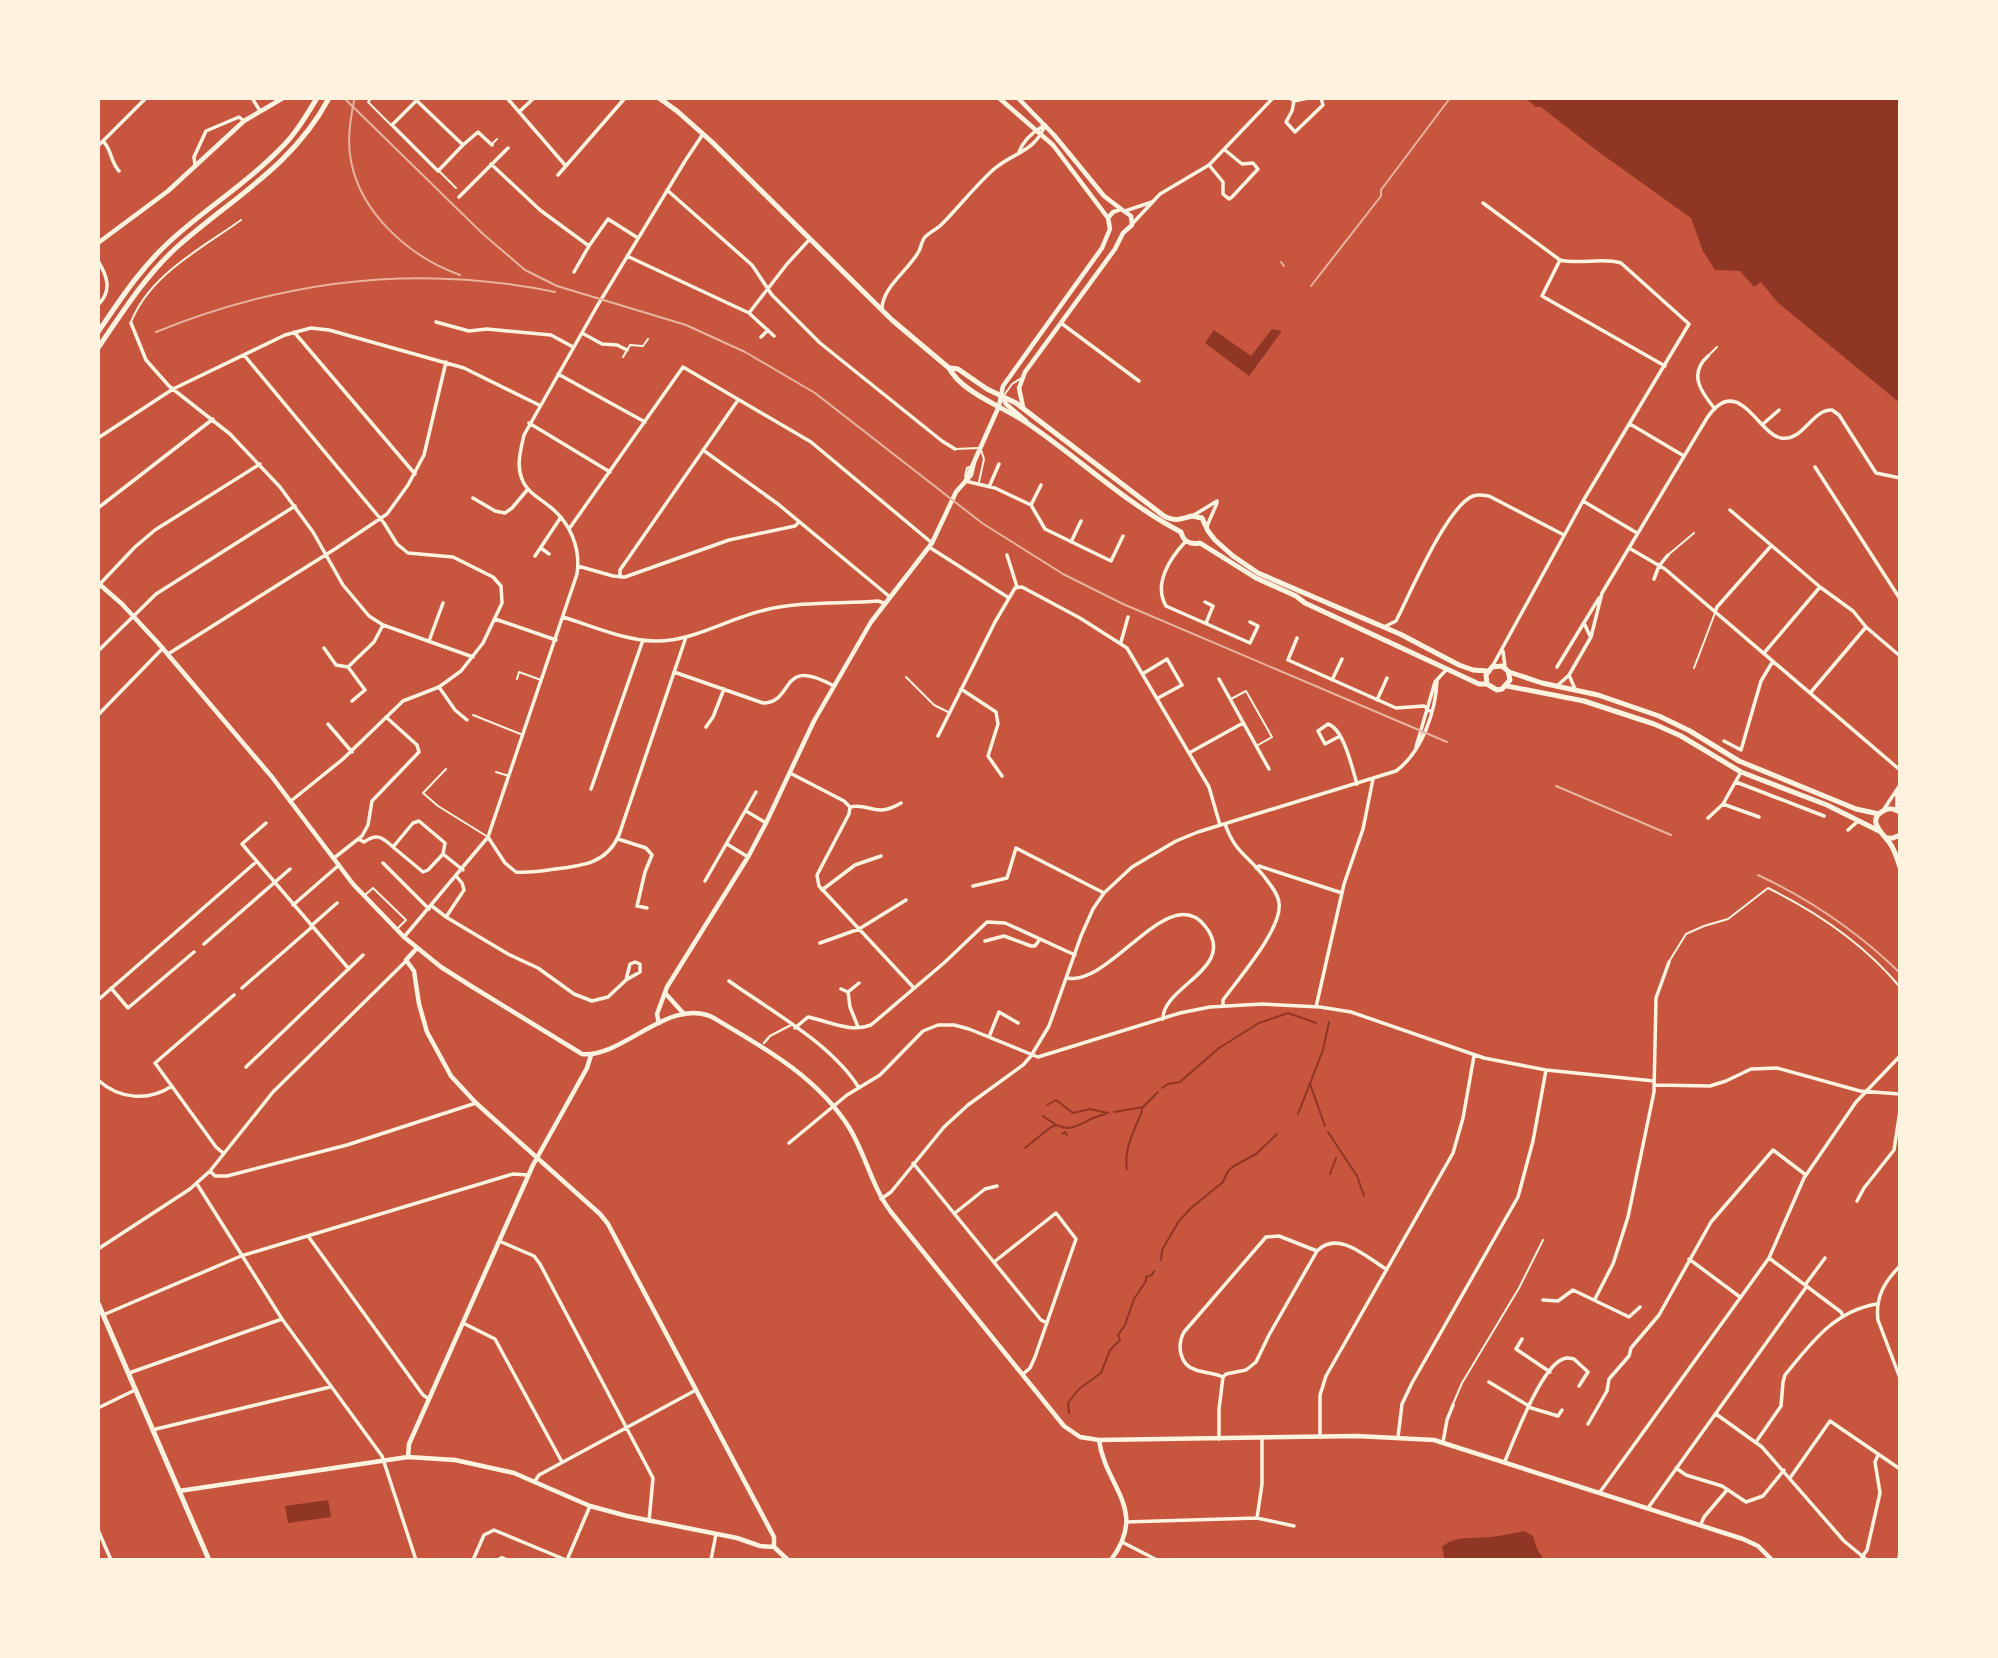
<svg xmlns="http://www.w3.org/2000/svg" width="1998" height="1658" font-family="Poppins,sans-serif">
	<rect width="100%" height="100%" fill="#c8553d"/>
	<!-- water -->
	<path fill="#8f3625" d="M1525 98H1900V403L1777 302 1761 282 1754 287 1740 271 1715 270 1703 251 1691 218 1596 150 1541 107H1536Z
		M1272 329 1282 331 1249 376 1205 343 1214 330 1251 356Z
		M328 1500 331 1517 288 1523 285 1506Z
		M1524 1531 1533 1536 1537 1549 1544 1560H1445L1442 1547C1455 1535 1474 1539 1490 1537 1501 1536 1513 1533 1524 1531Z"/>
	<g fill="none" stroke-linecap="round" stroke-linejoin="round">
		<!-- stream -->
		<path stroke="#8f3625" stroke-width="2" d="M1310 1084 1325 1126
			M1162 1088 1168 1084 1180 1082 1219 1048 1259 1023 1288 1013 1316 1023
			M1047 1105 1056 1100 1073 1113 1090 1109 1108 1113
			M1114 1112 1143 1107 1158 1092
			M1298 1114 1323 1050 1329 1022
			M1043 1116C1074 1140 1074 1122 1105 1114
			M1328 1132 1357 1176 1364 1196
			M1062 1134 1065 1132 1067 1135
			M1025 1148 1051 1127 1057 1125
			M1127 1169C1123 1146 1137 1128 1143 1107
			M1330 1174 1336 1158
			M1161 1260 1162 1250 1179 1221 1191 1208 1223 1182 1228 1171 1234 1166 1256 1154 1277 1134
			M1069 1413 1068 1403 1079 1389 1101 1373 1110 1350 1120 1340 1118 1335 1125 1325 1134 1299 1146 1281V1277L1152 1275 1154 1271"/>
		<!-- service -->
		<path stroke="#fff3e0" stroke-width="2" d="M372 98 368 102 391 125
			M492 144 497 139
			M439 171 456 188
			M131 322C150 274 201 249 241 220
			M1709 355 1717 347
			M623 357 630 345 643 346 648 339
			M1005 394 1012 384 1020 379
			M956 449 978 448
			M965 476 967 468 969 467
			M979 482 984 459 981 450
			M1668 555 1694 533
			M1694 668 1715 613
			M906 677 934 705 948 712
			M517 679 519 672 541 680
			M1231 699 1246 691 1272 737 1258 745
			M473 715 523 735
			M446 769 423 793 438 806 488 837
			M496 772 509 776
			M365 895 373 888 406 920 398 928
			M1670 960 1686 934 1704 926 1728 919 1768 888C1817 912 1865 945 1900 987
			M1453 1404 1462 1383 1519 1288 1543 1240
			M496 1560 502 1557 509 1560"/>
		<!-- pedestrian -->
		<path stroke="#fff3e0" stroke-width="2.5" d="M764 1043 770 1036 791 1025"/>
		<!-- minor -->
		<path stroke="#fff3e0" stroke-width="3.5" d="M252 98 260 111
			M414 98 463 145 438 171 392 125 417 100
			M507 98 565 165
			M1290 98 1294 101 1308 98
			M1294 101 1292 111 1286 122 1295 132 1323 105 1321 98
			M519 112 534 98
			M103 141C112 150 110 161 119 171
			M463 145 478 132 492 145
			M98 146 146 98
			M1019 152C1023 141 1033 132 1043 126
			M491 164 540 210 589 246
			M1209 165 1223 182V194L1229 199 1232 197 1258 169 1253 163 1242 164 1225 150
			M195 166 194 157 206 131 239 117 244 121
			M558 175 625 98
			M667 190 752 265 772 295 820 343 942 441 955 449
			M459 197 508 148
			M1483 203 1560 260C1581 265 1601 257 1621 263L1689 324 1583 501 1492 667
			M1125 211 1152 202
			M1133 223 1160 194 1209 165 1273 98
			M627 256 749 313 787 264 809 240
			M1560 260 1542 296 1665 366
			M98 261C108 277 112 291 98 305
			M574 272 589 246 608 219 638 238
			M882 309C882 287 909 270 919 251 921 247 922 240 925 237 930 232 937 229 942 224 960 206 975 186 994 169 1014 152 1035 152 1045 125
			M749 313 774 336
			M436 322 469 331 487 329 551 335 573 347
			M131 323 146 360 169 386 230 434 280 487 313 532 343 585 369 616 383 625 473 657
			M1061 323 1139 381
			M294 332 415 474
			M582 333 602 344 617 345 627 350
			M761 337 768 330
			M244 355 384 523 397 544 408 553 453 557 493 577 501 586 502 603 483 643 461 671 439 687 403 701 343 759 291 801
			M1708 356C1688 374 1701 392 1715 409
			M558 374 645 422
			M529 423 610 472
			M1630 424 1684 456
			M1763 424 1779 410
			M98 438 173 389 285 335 311 328 329 330 464 368 539 405
			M703 450 778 504 890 597
			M1815 467 1900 599
			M965 481 995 488 1031 505 1045 529 1111 561 1123 536
			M989 487 999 464
			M473 498 495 511 505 513 512 508 528 489
			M1583 501 1637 533
			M1031 505 1041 485
			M98 508 213 419
			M1730 510 1820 587 1853 611 1866 627 1900 656
			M1194 515 1217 501
			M1207 526 1217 503
			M569 529 683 367 811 442 932 543
			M1186 541C1170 558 1153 584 1166 606L1250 643 1258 626 1250 622
			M1071 542 1081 521
			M929 547 1009 598
			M541 548 549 554
			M1629 548 1665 569 1900 770
			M1007 555 1017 587
			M535 556 561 517
			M578 566 613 576 625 577 729 540 795 526 799 522
			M620 577V570L738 400
			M1654 579 1659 566 1668 555
			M98 586 135 547 155 530 260 464
			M1205 602 1213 606 1206 623
			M1715 612 1717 607 1771 546
			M563 617C590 625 628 642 657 641 694 641 729 618 765 610 802 601 841 604 878 601L884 603
			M495 619 556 640
			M1584 623 1590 636
			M1384 627 1396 621C1410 594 1447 506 1473 496 1479 494 1483 495 1489 496L1564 535
			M1297 638 1288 660 1396 708 1424 706 1430 711
			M429 641 443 603
			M1121 642 1128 617
			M324 648 336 665 348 667 365 690 352 701
			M98 651 156 594 295 506
			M1503 651 1505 667
			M1764 653 1820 587
			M168 654 335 549 387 514 408 485 424 455 446 362
			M348 667 374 642 383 625
			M1557 667 1599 598
			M674 672 763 703C796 702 778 655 834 686
			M1144 673 1167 659 1182 685 1158 698
			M1569 675 1575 689
			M1219 679 1269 769
			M1332 680 1342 659
			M1557 686 1569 675 1591 637 1602 593 1707 418C1738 372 1758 434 1781 438 1803 442 1812 409 1832 410L1839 415 1876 473 1900 478
			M439 687 455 710 467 720
			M961 689 996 712 998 724 988 756 1002 776
			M1811 692 1866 627
			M1377 700 1387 678
			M98 715 163 648
			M328 724 352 752
			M706 727 713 717 724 689
			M938 736 995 622 1015 588 1022 587 1080 618 1127 648 1209 787 1220 825
			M1340 736 1325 744 1318 731 1328 724C1344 729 1352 768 1357 784
			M1724 741 1741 750 1761 681 1773 661
			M1416 747 1435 682 1446 670
			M1189 753 1243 723
			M790 773 844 801 850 807C869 802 875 819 901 803
			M1736 782 1824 816
			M591 789 643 640
			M1897 792V810
			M1723 804 1759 817
			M850 807 849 814 817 875 819 886 914 988
			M1884 809 1900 785
			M746 811 766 823
			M1708 818 1723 804 1741 772
			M266 823 242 844 349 969
			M1848 830 1858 821
			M488 837 505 863 516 872C529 873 542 871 555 869 583 866 607 863 619 835L686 637
			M358 839 364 842C377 833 382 837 393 847L413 823 419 821 445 843 443 854 463 870
			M618 839 646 848 652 855 645 872 637 906 647 908
			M727 844 748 857
			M393 847 423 872 428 870 443 854
			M334 858 362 836 368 825 372 801 419 752 417 745 386 717
			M383 863 429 909
			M1256 868 1259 866 1342 893
			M457 877 462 883 464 890 446 917 508 954 538 968 574 994 592 1001 608 997 626 980 640 972V964L635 962 630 964 626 980
			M705 881 756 792
			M973 886 1007 878 1016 848 1104 893
			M822 890 855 865 881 856
			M293 905 339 865
			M432 906 446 917
			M311 926 337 903
			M404 937 488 837 577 574C581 548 570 522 549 506 539 498 526 491 522 479 516 465 521 449 524 435L596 308 685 161 703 134
			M985 941 1004 936 1031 946H1035L1040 939
			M820 943 859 929 906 900
			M204 944 290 869
			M1067 978C1110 987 1169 880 1205 926 1239 968 1162 986 1163 1019
			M729 981C771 1011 832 1044 859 1088
			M111 988 128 1008 194 952
			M242 988 312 927
			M841 989 848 992
			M98 1000 256 862
			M1223 1005V1000C1238 979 1283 928 1279 903 1278 893 1269 883 1263 875 1246 854 1235 852 1225 824
			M1316 1007 1344 884 1363 829 1373 779
			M858 1027 850 1007 848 992 859 983
			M795 1028 808 1017C828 1021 850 1033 871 1025L945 962 987 922 1005 923 1075 955
			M989 1037 999 1012 1018 1023
			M246 1067 363 955
			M98 1080C119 1099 148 1102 172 1086
			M1654 1085 1710 1086 1726 1081 1751 1069 1777 1068 1860 1091 1900 1094
			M789 1143 847 1095 880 1075 923 1031 938 1025H954L969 1029 1038 1057 1180 1013 1210 1007 1262 1004 1320 1007 1351 1012 1484 1058 1546 1070 1654 1081
			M223 1153 216 1147 155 1063 234 995
			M913 1163 1041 1320 1047 1323
			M210 1171 215 1176H227L347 1145 476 1103
			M197 1184 282 1319 382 1456 416 1560
			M881 1199 891 1192 944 1127 968 1105 1023 1065 1031 1056 1049 1026 1081 936 1093 909 1104 893 1132 867 1176 841 1198 832 1396 771C1422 752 1436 711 1437 680
			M1857 1201 1864 1188 1894 1150 1900 1111
			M955 1213 985 1189 997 1186
			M308 1236 423 1395 429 1399
			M499 1241 534 1256 540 1264 653 1478 649 1521
			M98 1249 190 1189 210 1171 273 1092 406 961
			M1769 1258 1841 1312 1843 1316
			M1689 1259 1740 1297
			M994 1262 1056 1213 1076 1239 1035 1357 1030 1368 1023 1374
			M1900 1266C1885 1281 1875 1297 1878 1320L1900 1378
			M1805 1285 1825 1258
			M1595 1299 1613 1264 1628 1217 1654 1092 1656 998 1669 962
			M1543 1300 1558 1301 1573 1290 1629 1317 1640 1307
			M103 1315 241 1256 513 1174 528 1175
			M463 1323 495 1339 562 1462
			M1522 1339 1516 1349 1550 1372
			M129 1373 282 1319
			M1223 1377C1214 1373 1205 1373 1196 1370 1179 1365 1177 1345 1184 1332L1266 1237 1279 1236 1317 1251
			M1489 1382 1529 1406
			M1528 1407 1558 1416 1562 1410
			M98 1408 135 1390
			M1716 1414 1762 1447 1844 1541 1867 1560
			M1588 1424 1607 1391 1609 1379 1629 1356 1631 1348 1659 1315 1711 1222 1773 1150 1806 1175
			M152 1430 330 1387
			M1320 1437V1395L1326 1376 1453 1153 1463 1118 1474 1056
			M1398 1437 1402 1404 1412 1383 1518 1197 1533 1141 1546 1070
			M1219 1439V1409L1223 1377 1226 1374 1246 1370 1256 1362 1269 1335 1317 1251C1338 1230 1365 1256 1386 1269
			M1443 1442 1447 1420 1453 1405
			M1756 1442 1781 1406 1783 1382 1785 1375C1811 1343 1834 1311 1877 1304
			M1505 1461C1514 1440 1541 1367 1563 1359 1567 1357 1569 1358 1574 1359L1588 1372 1579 1386
			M1676 1468 1686 1475 1722 1486 1746 1502 1763 1496 1784 1470
			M1790 1478 1830 1421 1900 1469
			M535 1481 539 1475 696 1390
			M1600 1492 1769 1258 1804 1178 1856 1102 1900 1056
			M1648 1508 1807 1286
			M1257 1518 1262 1484V1437
			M1126 1522 1257 1518 1294 1526
			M1701 1524 1704 1517 1727 1490
			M98 1530 111 1560
			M1122 1542 1157 1560
			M1862 1557 1867 1550 1880 1493 1875 1462 1878 1455
			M473 1560 484 1535 494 1530 566 1560
			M567 1560 590 1506
			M711 1560 716 1534"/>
		<!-- tertiary -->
		<path stroke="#fff3e0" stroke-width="4.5" d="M999 98 1053 145 1108 218 1110 229
			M1018 98 1054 135 1104 196 1121 209
			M98 243 168 191 244 121 283 98
			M1003 398 1006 404 1026 421
			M1023 407 1019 388 1025 372 1115 249 1123 233 1132 225 1131 216 1121 209 1113 212 1108 218
			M966 480 999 406 1003 386 1102 248 1110 229
			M417 948 406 960 414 971 419 1004 427 1032 451 1076 476 1103 600 1214 608 1224 774 1537V1547
			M666 994 684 1014
			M659 1023 657 1014 667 987 748 857 766 823 814 721 871 622 932 543 956 492 971 475 974 462
			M1099 1440C1105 1487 1149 1509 1111 1560
			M408 1457 409 1444 533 1165 587 1068 591 1055
			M179 1491 408 1457 455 1460 514 1473 590 1506 627 1516 737 1538 760 1546 774 1547 788 1560
			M1899 1560 1900 1555"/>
		<!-- secondary -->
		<path stroke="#fff3e0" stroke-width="4.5" d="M98 583 122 604 159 644 272 777 353 884 404 937 441 967 471 986 582 1054C623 1058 668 997 712 1017 763 1047 818 1077 850 1129 866 1156 872 1187 891 1212L1064 1426 1080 1437 1099 1440 1357 1436 1434 1440 1743 1539 1758 1546 1772 1560"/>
		<!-- primary -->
		<path stroke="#fff3e0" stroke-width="5" d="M659 98 677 111 712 142 892 320 949 368C962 393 1004 407 1027 423 1079 458 1125 503 1181 532 1183 541 1190 545 1200 543L1256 578 1296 596 1305 603 1479 684H1487L1497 690 1502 689 1510 680 1508 671 1502 666 1492 667 1486 675 1487 684
			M950 368 958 369 987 389 1016 403 1164 516C1176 522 1181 519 1192 516L1202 518 1208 531 1215 540 1233 556 1258 573 1400 634 1459 665 1473 670 1487 671
			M1509 672 1542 683 1598 695 1659 716 1690 731 1739 761 1856 809 1879 814
			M1507 686 1584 701 1654 724 1681 736 1741 772 1827 805 1879 831
			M1900 812C1894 809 1889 807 1883 811 1865 821 1885 835 1891 845 1895 851 1897 859 1900 867
			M1887 838H1893L1900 835
			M98 1303 209 1560"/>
		<!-- trunk -->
		<path stroke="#fff3e0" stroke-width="5" d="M98 332C120 300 140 269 168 243 203 210 245 185 279 150 295 135 306 116 317 98
			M98 348C122 313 145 276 177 247 232 198 293 166 329 98"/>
		<!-- rail -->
		<path stroke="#e9b49f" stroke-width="2" d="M344 98 483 234 525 270 557 286 686 325 745 352 815 393 982 523 1063 574 1123 604 1447 742
			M354 101C350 121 347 141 351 161 361 214 410 257 460 275
			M1281 262 1284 266
			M1311 286 1381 196V190L1450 98
			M156 332C284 280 419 264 555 292
			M1556 786 1671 835
			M1758 875C1811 900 1858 932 1900 973"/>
	</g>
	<!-- border -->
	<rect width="1998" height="1658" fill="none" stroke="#fff3e0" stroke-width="200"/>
</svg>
